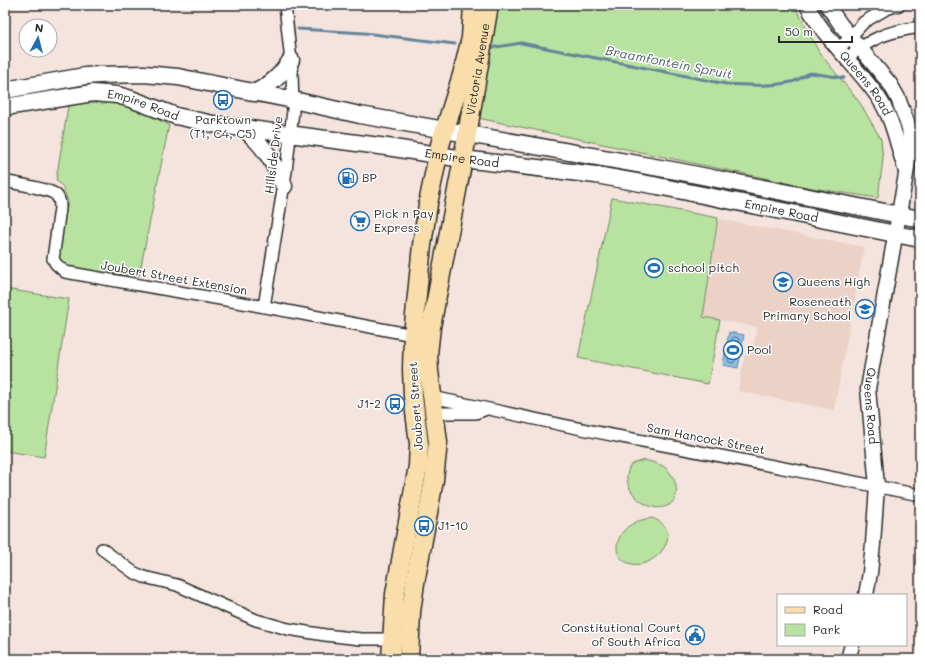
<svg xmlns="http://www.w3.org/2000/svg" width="925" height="664" font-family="Mali,sans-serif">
	<rect width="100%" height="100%" fill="#f4e4dd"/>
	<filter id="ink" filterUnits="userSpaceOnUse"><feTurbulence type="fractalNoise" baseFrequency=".025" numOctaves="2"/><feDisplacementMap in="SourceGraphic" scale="8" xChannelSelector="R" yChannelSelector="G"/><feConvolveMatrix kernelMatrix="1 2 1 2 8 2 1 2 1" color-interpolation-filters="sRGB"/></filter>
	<g filter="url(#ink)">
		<!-- built -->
		<path fill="#ecd1c6" d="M719 219 864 247 834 410 738 391 745 354 752 353 757 327 703 317Z"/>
		<!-- green -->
		<path fill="#b8e29f" stroke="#728665" d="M497 5H794L819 52 860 103 881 139 883 159 878 198 812 188 478 118Z
			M69 100 115 101 140 111 169 125 139 276 70 270 56 260 68 202 63 187 56 180Z
			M612 198 718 218 703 317 720 320 708 384 578 358Z
			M5 289 69 299 44 457 5 451Z
			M645 460C651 462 657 463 663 466 674 473 684 496 669 505 650 516 621 491 628 471 629 468 630 465 633 464 636 462 641 461 645 460Z
			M652 518C691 532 648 579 623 560 611 551 619 533 629 526 636 521 644 519 652 518Z"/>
		<!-- water -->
		<path fill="#8cbfe8" stroke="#65849c" d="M729 332 744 335 738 368 723 365Z"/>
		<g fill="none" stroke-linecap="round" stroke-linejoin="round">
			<!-- shore -->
			<path stroke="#526677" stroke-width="1" d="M734 337 738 338 739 340 735 361 733 363 729 362 728 360 732 339Z"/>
			<!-- stream -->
			<path stroke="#65849c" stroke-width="3" d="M298 29 364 33 455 44
				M490 48 521 43 726 84C748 85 770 87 791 82 799 81 804 74 811 73L844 78"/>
			<defs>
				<path id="minor" d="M839 49 864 22 886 9 899 5
					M847 58C873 37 886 32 920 27
					M5 181C16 184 47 188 55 194 60 198 60 203 60 208L53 259 56 264 65 272 271 308 413 335
					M264 307 286 171 293 111 292 71 285 5
					M432 397C496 410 559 425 622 437 721 456 821 475 920 495
					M435 413H475L484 410
					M102 549 133 572 144 577 177 585 256 620 288 629 325 635 361 639H392"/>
				<g id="tertiary">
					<path id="s1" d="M807 5C825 40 856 65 878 97 894 120 897 146 906 171"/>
					<path id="s2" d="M827 5 841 25 890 84 898 98 909 128 911 146 868 389 877 486 873 544 870 573 866 595"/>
					<path d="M848 659 852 645"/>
				</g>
				<g id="secondary">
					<path d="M5 90 85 76 100 75 144 74 178 77 293 100 360 115 677 171 920 219"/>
					<path d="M254 93C271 85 281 75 291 60"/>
					<path id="s3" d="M5 107 93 93 117 95 131 99 176 116 213 124 387 147 463 159 596 175 658 186 920 239"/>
					<path d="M243 128C265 146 273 161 284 186"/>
				</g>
				<g id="primary">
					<path d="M391 659 395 594 418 466 419 444 413 396 412 369 413 335 422 245 428 204 440 145 462 75 471 38 473 5"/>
					<path id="s4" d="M409 659 411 612 415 583 434 480 438 442 429 371 428 354 431 327 463 159 489 5"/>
				</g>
			</defs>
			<!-- minor casing -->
			<use href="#minor" stroke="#2b2b2b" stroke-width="14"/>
			<!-- tertiary casing -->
			<use href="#tertiary" stroke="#2b2b2b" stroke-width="17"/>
			<!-- secondary casing -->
			<use href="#secondary" stroke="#2b2b2b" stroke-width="19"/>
			<!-- primary casing -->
			<use href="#primary" stroke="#2b2b2b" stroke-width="21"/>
			<!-- minor -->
			<use href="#minor" stroke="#fff" stroke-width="11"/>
			<!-- tertiary -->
			<use href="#tertiary" stroke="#fff" stroke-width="14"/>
			<!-- secondary -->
			<use href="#secondary" stroke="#fff" stroke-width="16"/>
			<!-- primary -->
			<use href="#primary" stroke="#f9deab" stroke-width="18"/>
		</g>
	</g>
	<!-- icons -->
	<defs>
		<symbol id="bus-ring" viewBox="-11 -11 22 22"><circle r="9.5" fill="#fff" stroke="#1f6fb2" stroke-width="1.5"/><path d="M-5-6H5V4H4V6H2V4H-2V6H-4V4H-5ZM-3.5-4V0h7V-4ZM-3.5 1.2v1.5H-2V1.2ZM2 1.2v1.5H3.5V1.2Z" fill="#1f6fb2"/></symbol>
		<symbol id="fuel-ring" viewBox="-11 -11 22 22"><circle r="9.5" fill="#fff" stroke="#1f6fb2" stroke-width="1.5"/><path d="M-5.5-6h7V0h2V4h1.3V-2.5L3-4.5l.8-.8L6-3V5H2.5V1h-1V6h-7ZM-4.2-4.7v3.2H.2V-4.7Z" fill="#1f6fb2"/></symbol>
		<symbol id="supermarket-ring" viewBox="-11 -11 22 22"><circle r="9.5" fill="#fff" stroke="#1f6fb2" stroke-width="1.5"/><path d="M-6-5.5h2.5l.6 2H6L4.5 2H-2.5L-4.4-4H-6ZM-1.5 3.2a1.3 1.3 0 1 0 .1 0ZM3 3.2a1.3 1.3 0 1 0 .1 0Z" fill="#1f6fb2"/></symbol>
		<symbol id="stadium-ring" viewBox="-11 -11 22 22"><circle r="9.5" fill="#fff" stroke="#1f6fb2" stroke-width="1.5"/><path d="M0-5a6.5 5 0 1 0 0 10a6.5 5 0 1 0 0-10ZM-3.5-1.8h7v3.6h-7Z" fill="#1f6fb2"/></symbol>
		<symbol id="school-ring" viewBox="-11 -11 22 22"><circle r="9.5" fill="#fff" stroke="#1f6fb2" stroke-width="1.5"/><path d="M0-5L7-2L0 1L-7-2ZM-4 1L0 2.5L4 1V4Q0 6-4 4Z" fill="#1f6fb2"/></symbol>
		<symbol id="civic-ring" viewBox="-11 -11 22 22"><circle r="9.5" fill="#fff" stroke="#1f6fb2" stroke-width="1.5"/><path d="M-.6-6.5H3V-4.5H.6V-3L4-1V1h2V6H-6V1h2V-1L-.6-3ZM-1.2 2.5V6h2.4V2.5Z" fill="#1f6fb2"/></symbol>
	</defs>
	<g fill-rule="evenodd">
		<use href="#bus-ring" x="212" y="89" width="22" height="22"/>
		<use href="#fuel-ring" x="337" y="167" width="22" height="22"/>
		<use href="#supermarket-ring" x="349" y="210" width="22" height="22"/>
		<use href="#stadium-ring" x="643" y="257" width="22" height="22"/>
		<use href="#school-ring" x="772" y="271" width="22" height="22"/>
		<use href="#school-ring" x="854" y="298" width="22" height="22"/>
		<use href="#stadium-ring" x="722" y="339" width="22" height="22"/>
		<use href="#bus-ring" x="384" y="393" width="22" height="22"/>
		<use href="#bus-ring" x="413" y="515" width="22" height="22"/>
		<use href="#civic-ring" x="684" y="624" width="22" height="22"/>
	</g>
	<g text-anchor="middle" stroke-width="3" stroke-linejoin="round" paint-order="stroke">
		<!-- street labels -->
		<g font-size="12" fill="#2b2b2b" stroke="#fff">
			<text dy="4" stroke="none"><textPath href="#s4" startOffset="597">Victoria Avenue</textPath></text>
			<text dy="4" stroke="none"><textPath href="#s1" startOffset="98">Queens Road</textPath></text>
			<text dy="4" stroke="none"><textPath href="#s3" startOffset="141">Empire Road</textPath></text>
			<text transform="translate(274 155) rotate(-83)" y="4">Hillside Drive</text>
			<text dy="4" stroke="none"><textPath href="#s3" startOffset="465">Empire Road</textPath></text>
			<text dy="4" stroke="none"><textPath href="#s3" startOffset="789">Empire Road</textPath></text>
			<text transform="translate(174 278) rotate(10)" y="4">Joubert Street Extension</text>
			<text transform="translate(416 406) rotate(-94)" y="4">Joubert Street</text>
			<text dy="4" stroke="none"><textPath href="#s2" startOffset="431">Queens Road</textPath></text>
			<text transform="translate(706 439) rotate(11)" y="4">Sam Hancock Street</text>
		</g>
		<!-- poi labels -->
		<g font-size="12" fill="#2b2b2b" stroke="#fff" text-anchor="start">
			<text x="223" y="124" text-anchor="middle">Parktown<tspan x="223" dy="14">(T1, C4, C5)</tspan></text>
			<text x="362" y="182">BP</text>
			<text x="374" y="218">Pick n Pay<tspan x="374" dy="14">Express</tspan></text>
			<text x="668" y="272">school pitch</text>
			<text x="797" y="286">Queens High</text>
			<text x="851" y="306" text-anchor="end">Roseneath<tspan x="851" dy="14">Primary School</tspan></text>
			<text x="747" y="354">Pool</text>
			<text x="381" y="408" text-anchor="end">J1-2</text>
			<text x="438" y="530">J1-10</text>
			<text x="681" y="632" text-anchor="end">Constitutional Court<tspan x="681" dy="14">of South Africa</tspan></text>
		</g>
		<!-- water labels -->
		<g font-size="13" font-style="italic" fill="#4d5f6d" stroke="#fff">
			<text transform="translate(669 62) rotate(11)" y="5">Braamfontein Spruit</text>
		</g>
	</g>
	<!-- margin -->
	<rect width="925" height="664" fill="none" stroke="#fff" stroke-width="20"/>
	<rect x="10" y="10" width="905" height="644" fill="none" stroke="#2b2b2b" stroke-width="1.5" filter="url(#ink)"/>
	<!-- legend -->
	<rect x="777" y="594" width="130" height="52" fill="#ffffff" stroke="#aaaaaa"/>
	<rect x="785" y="607" width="20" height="6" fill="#f9deab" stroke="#aaaaaa"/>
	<text x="813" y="614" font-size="12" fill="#2b2b2b">Road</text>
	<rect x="785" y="624" width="20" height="12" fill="#b8e29f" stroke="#aaaaaa"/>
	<text x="813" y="634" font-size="12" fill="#2b2b2b">Park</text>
	<!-- north arrow -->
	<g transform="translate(38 38) rotate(7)"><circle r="19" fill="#ffffff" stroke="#aaaaaa"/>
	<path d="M0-3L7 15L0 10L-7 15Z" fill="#1f6fb2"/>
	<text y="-6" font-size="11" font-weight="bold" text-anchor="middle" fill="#2b2b2b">N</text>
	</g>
	<!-- scale -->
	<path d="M779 36v6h73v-6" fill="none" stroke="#2b2b2b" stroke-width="2"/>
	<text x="785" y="36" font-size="12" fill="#2b2b2b" stroke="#ffffff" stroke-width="3" paint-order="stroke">50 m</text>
</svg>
